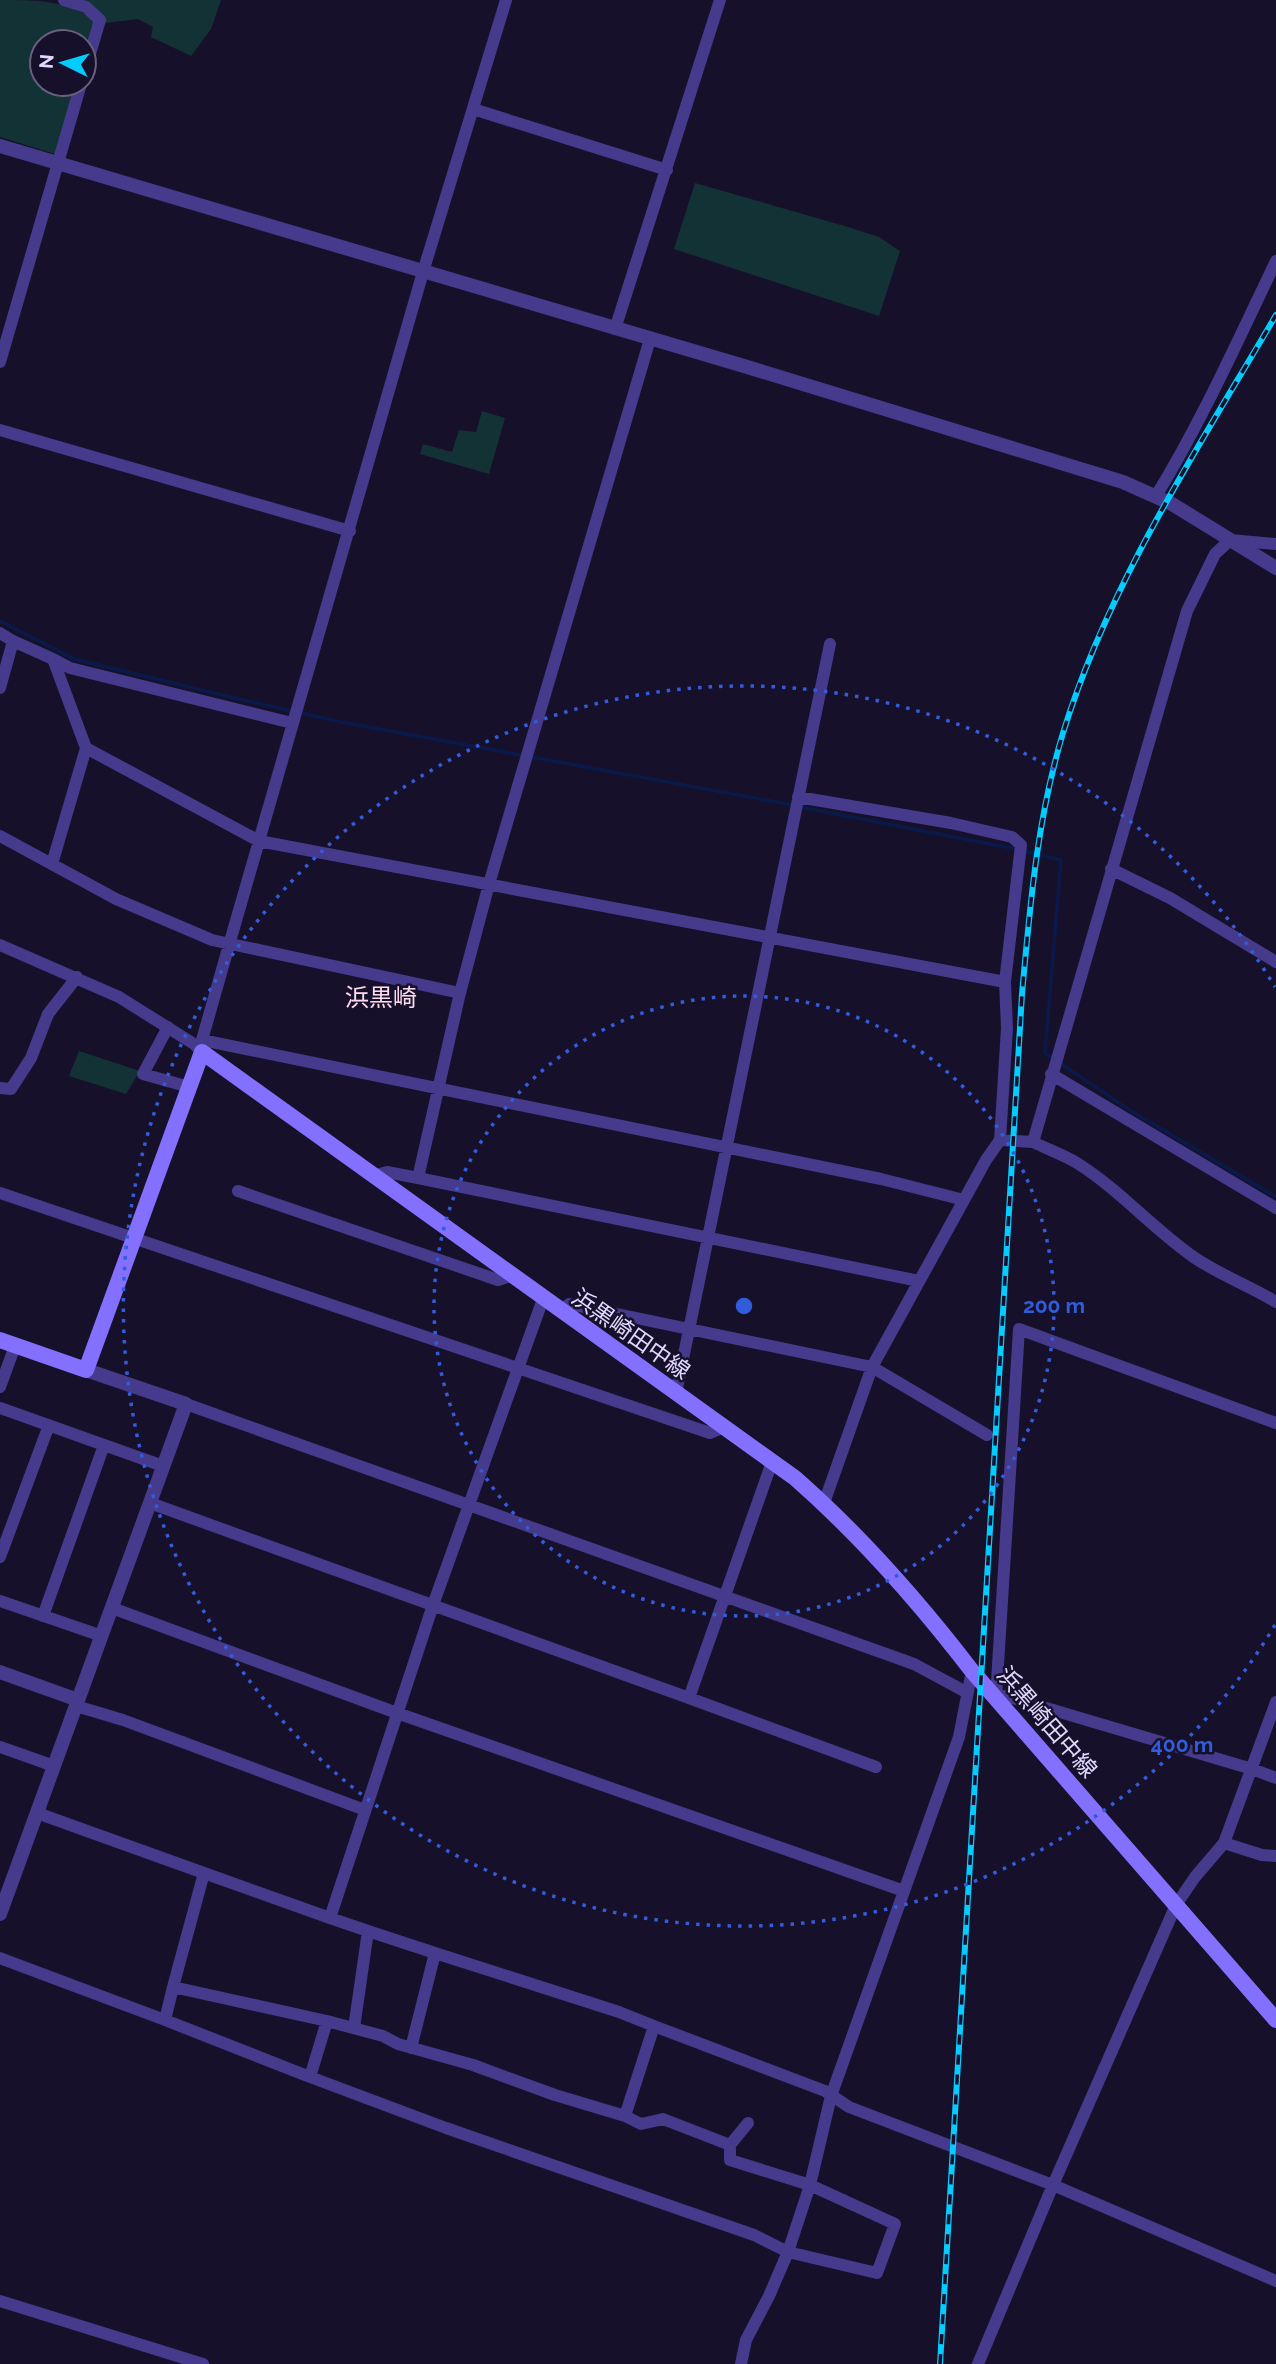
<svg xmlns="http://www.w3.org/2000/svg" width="1276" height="2364" font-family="Raleway,'Noto Sans JP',sans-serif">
	<rect width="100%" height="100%" fill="#17102a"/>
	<!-- green -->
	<path fill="#133235" d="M0 0C37 0 67 0 96 21L84 61V42H42V84H77L55 154 0 137Z
		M74 0H221L211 29 191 56 151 37 153 27 138 19 105 23Z
		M695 183 848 227 879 237 900 251 879 316 674 249Z
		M482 411 505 418 489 474 420 454 423 444 452 452 459 430 476 432Z
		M79 1051 140 1071 126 1094 69 1076Z"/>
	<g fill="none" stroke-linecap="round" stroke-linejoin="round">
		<!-- stream -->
		<path stroke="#091a4a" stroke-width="3.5" d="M0 621 74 659 251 702 341 722 793 805
			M800 807 1016 849
			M1024 851 1061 860 1045 1053 1128 1109 1276 1197"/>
		<!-- minor -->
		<path stroke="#453a8b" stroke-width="12" d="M64 0 86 7 100 20 84 74
			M473 109 667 170
			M615 329 720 0
			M0 362 81 84
			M0 430 350 531
			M1156 496C1202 421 1238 340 1276 261
			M1276 544 1230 540 1215 554 1187 611 1033 1142C1047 1149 1064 1155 1077 1163 1120 1190 1153 1229 1195 1258 1220 1275 1250 1286 1276 1302
			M0 633 13 641
			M0 688 13 641 53 659
			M86 748 53 659 70 668 292 723
			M798 797 951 823 1012 837 1021 845 1005 982 1007 1028 1000 1140
			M0 836 116 899 212 940 460 993
			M52 864 86 748 259 841 1005 982
			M1111 869 1170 898 1276 962
			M0 945 119 997 194 1044 202 1052
			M168 1027 143 1074 189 1087
			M202 1040 881 1179 964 1200
			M202 1052V1040L229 945 423 272 506 0
			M1051 1074 1276 1208
			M0 1088 11 1089 31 1058 48 1014 77 977
			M374 1176 387 1172 418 1178 459 997 489 884 650 339
			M418 1178 919 1281
			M238 1191 498 1280 511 1276
			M0 1193 710 1433 724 1427
			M561 1311 569 1304 872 1367 987 1435
			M0 1387 15 1346
			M676 1393 830 644
			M186 1404 914 1664 966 1692
			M0 1408 163 1466
			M1276 1423 1019 1329 996 1697 1006 1696 1252 1769 1276 1778
			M772 1462 689 1698 876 1767
			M150 1503 689 1698
			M824 1503 872 1367 986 1160 1000 1140 1033 1142
			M0 1557 49 1425
			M0 1601 102 1636
			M112 1608 397 1713 904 1891
			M43 1616 104 1445
			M76 1706 123 1720 365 1810
			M0 1747 54 1766
			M37 1813 204 1873
			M1224 1843 1262 1855 1276 1856
			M368 1931 435 1953 411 2048
			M435 1953 619 2012 654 2026 625 2116
			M0 1958 165 2020
			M173 1987 204 1873 330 1918
			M327 2021 383 2036 398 2044 473 2065 555 2095 625 2116 641 2124 663 2119 730 2145V2160L810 2185 895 2224 877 2273 788 2252 754 2235 446 2128 310 2077Z
			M654 2026 825 2091 849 2107 1053 2185 1276 2281
			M354 2028 368 1931 330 1918 433 1605 543 1299
			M310 2077 165 2020 173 1987 327 2021
			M730 2145 748 2123
			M0 2301 203 2364
			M741 2364 746 2340 769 2296 788 2252 810 2185 831 2096 959 1737 972 1671
			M978 2364 1053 2185 1176 1905 1195 1877 1224 1843 1276 1702"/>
		<!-- tertiary -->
		<path stroke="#453a8b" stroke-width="14" d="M0 146 744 366 1123 482 1172 504 1276 568
			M0 1672 78 1700
			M0 1914 186 1404 86 1370"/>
		<!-- secondary -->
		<path stroke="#8370ff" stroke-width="16" d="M0 1340 86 1370 202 1052 795 1478C860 1535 919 1602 972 1671L1276 2020"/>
		<defs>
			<path id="rail" d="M940 2364 1022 994C1030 906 1037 819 1063 733 1109 583 1197 450 1276 315"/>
		</defs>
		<!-- rail casing -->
		<use href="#rail" stroke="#05ccff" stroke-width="6"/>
		<!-- rail -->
		<use href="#rail" stroke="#17102a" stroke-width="3.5" stroke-dasharray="10" stroke-linecap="butt"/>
	</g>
	<!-- distance rings -->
	<g fill="none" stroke="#315cdc" stroke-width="3.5" stroke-dasharray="3.5 7">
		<circle cx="744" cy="1306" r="310"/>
		<path d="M1275 1625A620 620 0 1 1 1275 987"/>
	</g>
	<g text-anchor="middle" stroke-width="5" stroke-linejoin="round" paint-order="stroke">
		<!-- street labels -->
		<g font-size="23" fill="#e2d9ff" stroke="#17102a">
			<text transform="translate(631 1334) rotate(35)" y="8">浜黒崎田中線</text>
			<text transform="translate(1047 1722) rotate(49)" y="8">浜黒崎田中線</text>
		</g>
		<!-- neighbourhood labels -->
		<g font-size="24" fill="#ffdbee" stroke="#17102a">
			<text x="381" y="1006">浜黒崎</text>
		</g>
	</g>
	<circle cx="744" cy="1306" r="10" fill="#315cdc" stroke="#17102a" stroke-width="3.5"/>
	<g font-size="21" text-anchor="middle" font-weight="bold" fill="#315cdc" stroke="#17102a" stroke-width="5" stroke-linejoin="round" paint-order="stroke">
		<text x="1054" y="1313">200 m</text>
		<text x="1182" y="1752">400 m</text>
	</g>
	<!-- north arrow -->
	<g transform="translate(63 63) rotate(275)"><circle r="33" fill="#17102a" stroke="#68607f" stroke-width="2"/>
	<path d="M0-5L12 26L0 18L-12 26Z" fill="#05ccff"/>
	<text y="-10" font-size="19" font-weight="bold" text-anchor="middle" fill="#e2d9ff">N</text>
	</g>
</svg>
